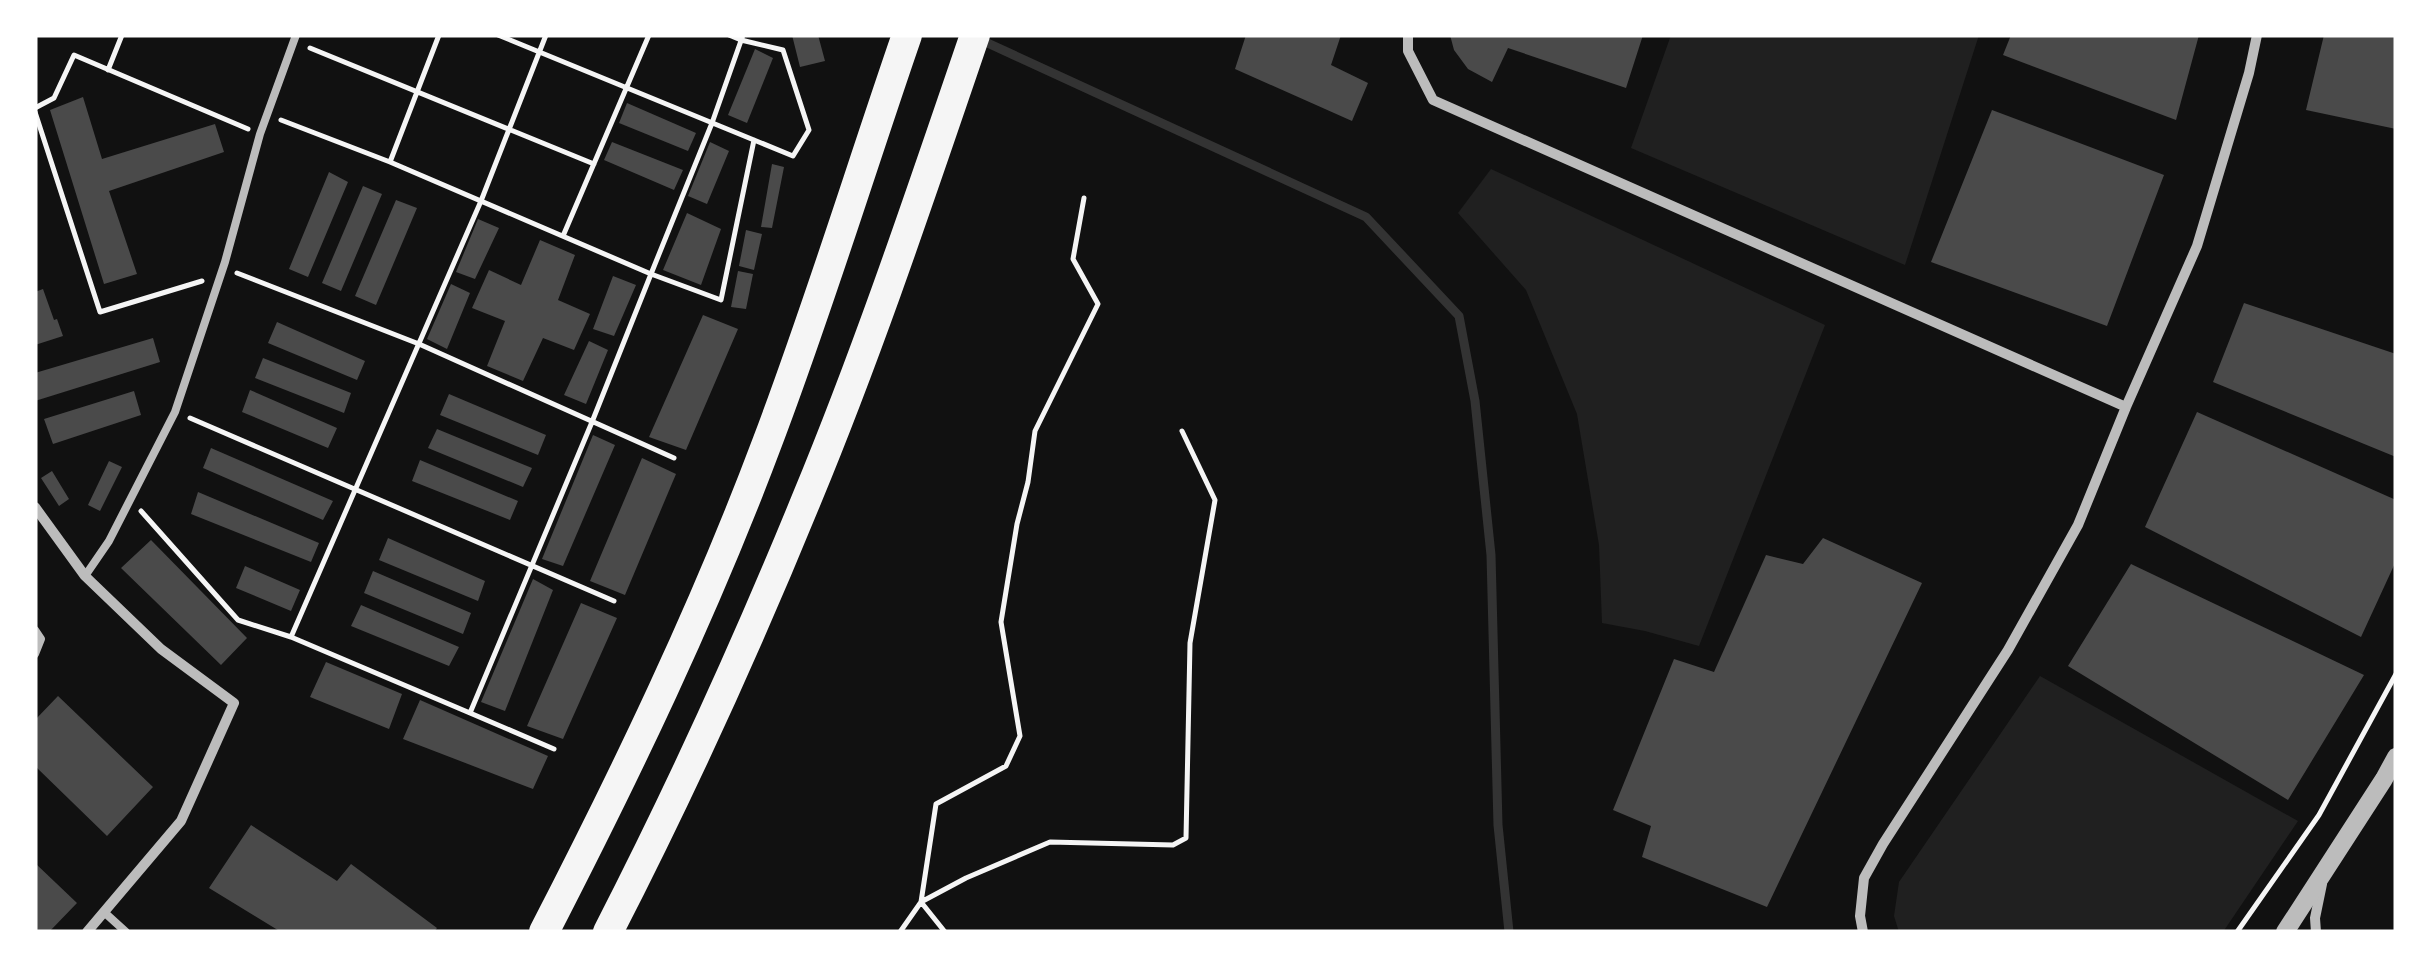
<svg xmlns="http://www.w3.org/2000/svg" width="2431" height="967" font-family="Bitter,serif">
	<rect width="100%" height="100%" fill="#111"/>
	<!-- green -->
	<path fill="#202020" d="M1671 35H1979L1905 265 1631 148Z
		M1491 169 1825 325 1699 646 1645 631 1602 623 1599 545 1577 414 1526 290 1458 213Z
		M2040 676 2298 821 2223 932H1899L1894 916 1899 882Z"/>
	<g fill="none" stroke-linecap="round" stroke-linejoin="round">
		<!-- stream -->
		<path stroke="#333" stroke-width="9" d="M981 40 1366 217 1459 316 1475 401 1491 555 1498 825 1509 932"/>
	</g>
	<!-- building -->
	<path fill="#4a4a4a" d="M792 35H818L825 61 800 67Z
		M1246 35H1341L1331 65 1368 83 1352 121 1235 69Z
		M1450 35H1643L1626 88 1508 48 1492 82 1468 69 1454 50Z
		M2011 35H2199L2176 120 2003 55Z
		M2324 35H2396V129L2306 110Z
		M755 49 773 58 747 123 728 115Z
		M83 97 102 159 215 124 224 152 109 191 137 274 104 284 50 110Z
		M627 103 696 133 688 151 619 123Z
		M1992 110 2164 175 2107 326 1931 262Z
		M612 142 683 170 674 190 604 160Z
		M710 142 729 151 707 204 688 196Z
		M772 164 784 167 772 228 761 227Z
		M329 172 348 182 308 277 289 269Z
		M363 186 382 194 341 291 322 283Z
		M396 200 417 208 376 305 355 296Z
		M687 213 721 229 701 285 663 270Z
		M478 219 499 228 475 279 456 272Z
		M746 230 762 234 754 270 739 266Z
		M540 240 575 255 558 300 590 314 574 350 543 338 523 381 487 366 505 321 472 308 489 270 521 285Z
		M738 271 753 274 746 309 731 307Z
		M613 276 636 285 614 336 593 329Z
		M451 284 470 293 447 349 427 339Z
		M43 289 54 320 57 319 63 336 35 345V292Z
		M2244 303 2396 354V457L2213 382Z
		M703 315 738 329 686 450 649 437Z
		M277 322 365 361 357 380 268 343Z
		M153 338 160 362 35 401V373Z
		M589 341 608 350 586 404 564 395Z
		M263 358 351 393 344 413 255 378Z
		M250 390 337 428 328 448 242 412Z
		M134 391 141 415 53 444 44 419Z
		M449 394 546 435 538 455 440 415Z
		M2197 412 2396 500V561L2361 637 2145 527Z
		M437 429 532 468 523 487 428 448Z
		M593 435 615 445 563 566 542 559Z
		M211 448 333 501 323 520 203 468Z
		M642 458 676 474 625 595 590 581Z
		M420 460 518 501 510 520 412 481Z
		M109 461 122 467 100 511 88 505Z
		M52 471 69 499 59 506 41 478Z
		M198 492 319 543 311 562 191 514Z
		M388 538 485 581 478 601 379 560Z
		M1823 538 1922 583 1767 907 1642 857 1651 826 1613 810 1674 659 1714 672 1766 555 1803 564Z
		M151 540 247 638 221 665 121 568Z
		M2131 564 2364 675 2288 800 2068 666Z
		M245 566 300 590 291 611 236 588Z
		M373 571 471 613 463 634 364 593Z
		M533 579 553 590 505 711 481 702Z
		M581 603 617 618 563 739 527 726Z
		M361 605 459 647 449 666 351 626Z
		M326 662 402 694 389 729 310 697Z
		M58 696 153 787 107 836 35 766V720Z
		M420 700 548 756 533 789 403 739Z
		M251 825 337 881 351 864 437 928 434 932H281L209 888Z
		M35 863 77 903 49 932H35Z"/>
	<g fill="none" stroke-linecap="round" stroke-linejoin="round">
		<!-- path -->
		<path stroke="#f5f5f5" stroke-width="5" d="M439 35 390 162C477 199 564 237 651 274L592 422 470 713 291 637 481 201 546 35
			M498 35 793 156 809 130 783 50 741 40 729 35
			M743 35 712 123 651 274 721 300 754 140
			M310 48 594 164
			M108 70 122 35
			M35 108 54 98 74 55 248 129
			M35 112 100 312 202 281
			M281 120 390 162
			M563 236 649 35
			M237 273 419 344 674 458
			M190 418 614 601
			M141 511 238 620 291 637
			M470 713 554 749
			M900 932 921 902 966 878 1050 842 1173 845 1186 838 1190 643 1215 500 1182 431
			M945 932 921 902 936 804 1006 766 1020 736 1001 622 1017 524 1028 482 1035 431 1098 304 1073 259 1084 198
			M2237 932 2319 815 2396 674"/>
		<!-- service -->
		<path stroke="#bcbcbc" stroke-width="8" d="M85 576 109 541 175 412 225 262 260 134 296 35
			M35 630 41 639 35 654
			M104 912 126 932"/>
		<!-- minor -->
		<path stroke="#bcbcbc" stroke-width="10" d="M1408 35V51L1433 100 2126 407
			M35 507 85 576 161 649 234 703 181 821 87 932
			M1863 932 1860 916 1864 878 1883 844 2008 650 2078 525 2126 407 2197 246 2249 73 2257 35
			M2316 932 2315 918 2322 884"/>
		<!-- tertiary -->
		<path stroke="#bcbcbc" stroke-width="18" d="M2285 932 2384 779 2396 757"/>
		<!-- motorway -->
		<path stroke="#f5f5f5" stroke-width="30" d="M544 932C626 773 704 611 767 443 818 309 860 171 907 35
			M608 932C681 790 747 645 807 498 870 346 922 190 975 35"/>
	</g>
	<!-- border -->
	<rect width="2431" height="967" fill="none" stroke="#ffffff" stroke-width="75"/>
</svg>
